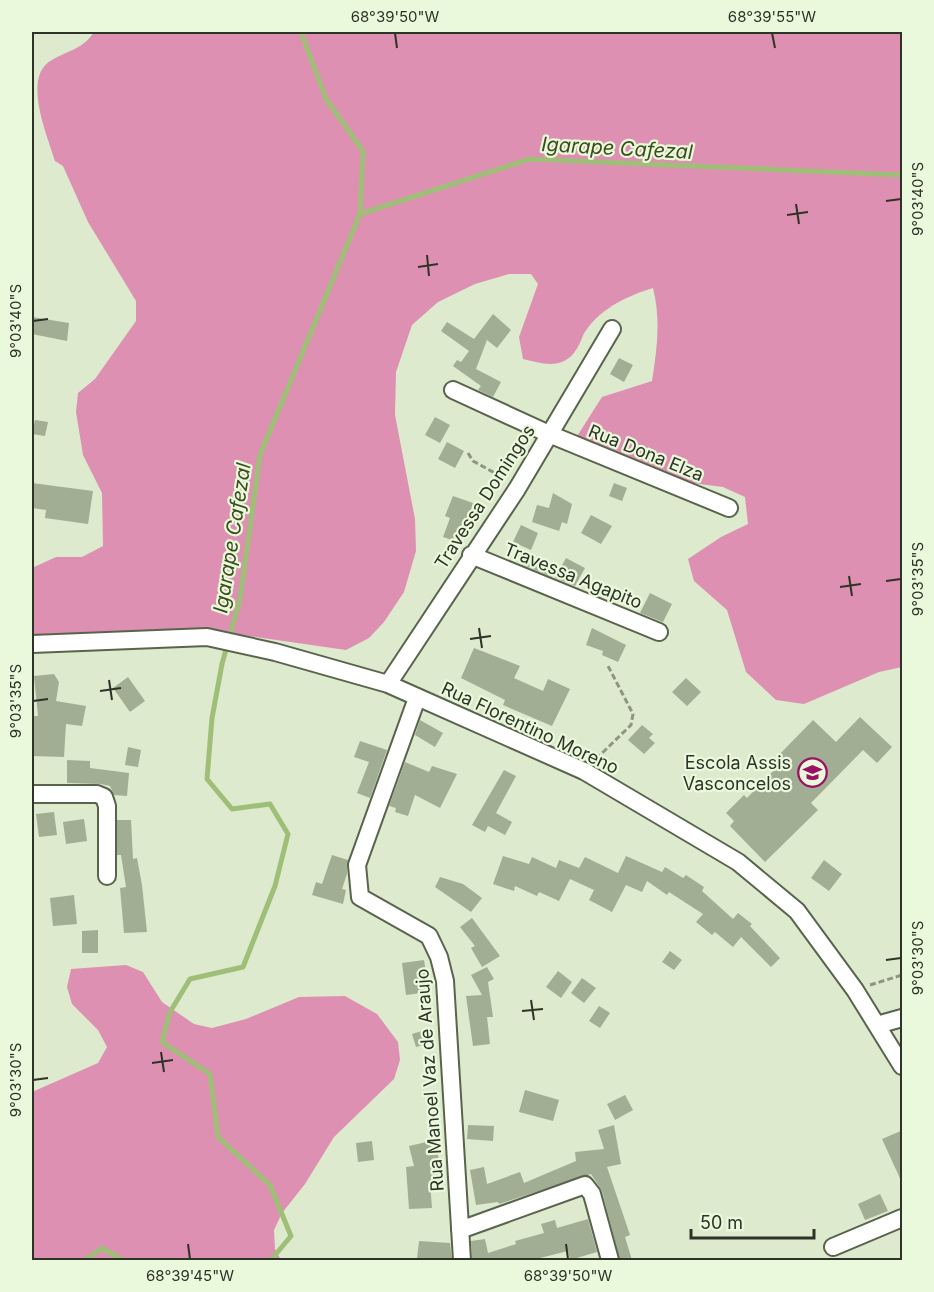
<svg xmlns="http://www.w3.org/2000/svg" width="934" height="1292" font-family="Inter,sans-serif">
	<rect width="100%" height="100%" fill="#ddeace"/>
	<!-- forest -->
	<path fill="#dd90b1" d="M94 32H902V667L879 672 804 704 776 700 746 672 727 610 694 581 688 559 721 537 748 524 745 497 723 487 676 481 574 441 602 397 652 381C657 349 661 320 653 288 629 295 602 308 587 329 582 335 581 343 576 350 563 370 543 364 523 359L519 337 538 284 531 274H509L475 284 438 302 412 325 396 372 395 415 415 519 416 551 404 592 384 622 369 638 346 650 222 632 32 635V568L56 557H82L103 546 102 493 83 455 76 412 78 393 95 379 136 321V301L88 222 63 166 55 161C48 137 21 76 52 60 69 50 83 49 94 32Z
		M126 965 143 972 162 1002 194 1024 212 1028 246 1019 299 997 345 996 377 1014 398 1042 400 1060 394 1079 334 1137 305 1184 282 1213 274 1230 275 1249 281 1260H32V1092L98 1063 107 1047 98 1030 72 1004 67 987 71 969Z"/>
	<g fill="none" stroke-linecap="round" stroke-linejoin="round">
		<!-- stream -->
		<path stroke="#9fbf78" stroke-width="5" d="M301 32 326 99 363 151 360 214
			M85 1260 102 1248 123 1260
			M271 1260 291 1236 270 1185 218 1137 210 1074 162 1042 170 1012 190 979 243 967 275 886 288 834 270 804 232 809 207 779 212 718 222 664 240 599 260 455 360 214 530 159 902 175"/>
	</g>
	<!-- building -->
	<path fill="#a1ae94" d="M493 314 511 330 497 348 487 340 476 369 501 382 493 397 478 390 481 386 453 366 457 360 461 362 469 351 441 331 447 322 474 339Z
		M32 317 69 323 67 341 32 334Z
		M619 358 633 365 624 382 610 374Z
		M435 417 450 425 440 443 425 435Z
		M35 420 48 422 45 436 32 434Z
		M447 442 464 451 455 468 438 459Z
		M32 483 93 491 88 524 45 518 46 510 32 508Z
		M614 483 627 488 622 501 609 496Z
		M553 493 572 504 567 524 562 522 559 531 532 522 537 505 549 508Z
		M453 496 473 503 461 543 443 537 450 518 445 516Z
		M591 515 612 526 601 544 581 533Z
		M521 525 538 533 531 550 513 542Z
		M526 554 555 566 552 577 521 564Z
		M566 558 585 568 575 586 555 578Z
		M650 593 672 604 663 622 640 613Z
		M592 628 626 645 618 662 602 655 603 651 586 645Z
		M474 648 520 666 514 678 543 691 548 679 570 689 552 726 503 705 505 700 461 678Z
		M54 674 59 682 56 701 86 706 82 726 66 724 64 757 32 756V716H38L34 676Z
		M128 677 145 701 130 712 113 688Z
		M686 678 701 692 687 706 672 692Z
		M860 717 892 747 877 763 863 750 811 803 818 810 765 862 730 826 734 821 726 813 744 795 747 798 779 765 774 760 813 720 836 742Z
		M420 720 443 733 435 747 415 735Z
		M642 725 653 734 649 738 655 743 644 754 628 740Z
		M360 741 387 750 370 798 357 793 369 762 354 757Z
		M128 747 141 750 138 767 125 765Z
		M67 760 90 761V768L129 773 127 796 114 795 110 786 101 784 67 783Z
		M405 762 429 772 432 766 457 774 440 808 415 795 408 816 395 812 396 808 389 806Z
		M504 770 516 776 496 813 512 822 505 835 488 826 485 832 472 825Z
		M54 812 57 835 39 837 36 814Z
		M84 819 87 841 66 844 63 822Z
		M117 820H131L133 859 137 858 142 885 147 932 124 933 120 888 126 887 121 855H117Z
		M332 855 348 860 347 874 342 889 346 890 343 904 312 895 316 882 322 884Z
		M503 856 529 864 532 857 556 868 559 860 579 868 585 857 618 873 626 856 662 872 665 867 683 878 686 875 704 887 702 891 733 919 738 913 752 924 750 926 780 958 771 967 741 937 733 947 715 932 712 935 696 922 703 914 669 892 667 895 647 881 642 892 626 885 612 912 589 900 594 890 570 879 559 901 539 892 537 896 515 886 514 891 493 884Z
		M824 860 842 874 829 891 811 878Z
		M440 877 463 884 482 898 471 912 435 887Z
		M74 895 77 924 53 926 50 898Z
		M472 918 500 956 482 967 471 948 475 946 460 927Z
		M98 930V953H82V931Z
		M670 951 682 960 674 970 662 962Z
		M424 960 429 992 406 995 402 963Z
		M487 967 494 979 488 982 493 1017H487L490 1044 473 1046 466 996 482 995 471 975Z
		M558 971 572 982 561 998 546 987Z
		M582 978 596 988 584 1003 571 993Z
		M599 1006 610 1013 600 1028 589 1021Z
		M429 1029 433 1042 416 1047 412 1034Z
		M525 1090 559 1100 553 1121 519 1112Z
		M625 1095 633 1110 615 1120 607 1104Z
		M468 1125 494 1126 493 1141 467 1139Z
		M614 1125 621 1164 607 1167 630 1235 625 1237 632 1260H620L602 1191 591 1174 499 1204 498 1202 476 1205 470 1170 484 1167 487 1184 520 1172 524 1183 576 1161 575 1152 604 1149 598 1130Z
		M903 1130V1185L882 1139Z
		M435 1140 443 1181 430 1183 432 1208 409 1209 406 1167 414 1166 409 1146Z
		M372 1141 374 1160 358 1162 356 1143Z
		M880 1194 888 1211 865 1220 858 1204Z
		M588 1219 597 1252 570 1260 568 1251 532 1260H472L471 1241 485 1239 488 1253 516 1244 515 1241 544 1233 541 1224 555 1220 557 1228Z
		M419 1241 450 1243 452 1260 417 1259Z"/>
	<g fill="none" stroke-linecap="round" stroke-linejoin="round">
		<defs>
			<path id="minor" d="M453 390 549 434 729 508
				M471 555 659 632
				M32 644 207 637 275 652 388 684 584 771 738 862 797 911 855 990 902 1066
				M388 684 517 489 612 329
				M417 698 357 865 360 897 429 936 439 957 445 981 462 1260
				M32 794H97L104 797 107 806V876
				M877 1025 902 1018
				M460 1230 585 1185 592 1194 610 1260
				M833 1247 902 1218"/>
		</defs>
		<!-- minor casing -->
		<use href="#minor" stroke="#59644c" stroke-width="20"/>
		<!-- path -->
		<path stroke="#8d9682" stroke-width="3" stroke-dasharray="6 3" stroke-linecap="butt" d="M468 453 473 461 504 478
			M596 759 631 725 633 714 607 664
			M870 985 902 975"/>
		<!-- minor -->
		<use href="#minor" stroke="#fff" stroke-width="16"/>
	</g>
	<!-- ticks -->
	<path fill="none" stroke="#2e3328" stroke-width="2" d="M395 33 397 48M772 33 775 48M886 201 901 199M796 204 799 224M787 215 808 212M427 255 429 276M418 267 438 264M33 321 48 319M849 576 852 596M886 581 901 579M840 587 861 584M479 628 482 648M470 639 491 636M109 680 112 700M100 691 121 688M33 701 48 699M886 960 901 958M531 1000 534 1020M522 1011 543 1009M161 1052 164 1072M152 1063 173 1060M33 1080 48 1078M188 1244 190 1259M566 1244 568 1259"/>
	<!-- icons -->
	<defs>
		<symbol id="school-ring" viewBox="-11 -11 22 22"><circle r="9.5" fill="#eaf8db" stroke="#9b1060" stroke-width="1.5"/><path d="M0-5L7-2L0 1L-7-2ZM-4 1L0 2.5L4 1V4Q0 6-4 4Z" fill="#9b1060"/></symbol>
	</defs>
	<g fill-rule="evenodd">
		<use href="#school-ring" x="796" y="756" width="33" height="33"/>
	</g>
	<g text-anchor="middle" stroke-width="4.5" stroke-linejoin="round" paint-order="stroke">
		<!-- street labels -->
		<g font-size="18" fill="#2e3328" stroke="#eaf8db">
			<text transform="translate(646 453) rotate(22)" y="6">Rua Dona Elza</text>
			<text transform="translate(485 497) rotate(-57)" y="6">Travessa Domingos</text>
			<text transform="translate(573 576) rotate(22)" y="6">Travessa Agapito</text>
			<text transform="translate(530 728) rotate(25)" y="6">Rua Florentino Moreno</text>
			<text transform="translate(430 1080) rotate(-94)" y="6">Rua Manoel Vaz de Araujo</text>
		</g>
		<!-- poi labels -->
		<g font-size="18" fill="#2e3328" stroke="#eaf8db" text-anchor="end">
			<text x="791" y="769">Escola Assis<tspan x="791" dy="21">Vasconcelos</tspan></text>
		</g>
		<!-- water labels -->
		<g font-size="20" font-style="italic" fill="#384d1a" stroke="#eaf8db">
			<text transform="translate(617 148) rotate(3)" y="7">Igarape Cafezal</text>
			<text transform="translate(232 538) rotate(-81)" y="7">Igarape Cafezal</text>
		</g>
	</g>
	<!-- border -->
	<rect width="934" height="1292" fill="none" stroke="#eaf8db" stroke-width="66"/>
	<!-- scale -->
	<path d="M691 1229v9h123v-9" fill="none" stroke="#2e3328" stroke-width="3"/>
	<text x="700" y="1229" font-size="18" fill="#2e3328" stroke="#eaf8db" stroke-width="4.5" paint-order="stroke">50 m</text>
	<rect x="33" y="33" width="868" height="1226" fill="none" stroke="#2e3328" stroke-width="2"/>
	<g font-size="15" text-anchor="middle" fill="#2e3328">
		<text x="395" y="22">68°39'50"W</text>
		<text x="772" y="22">68°39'55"W</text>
		<text transform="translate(918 199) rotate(-90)" y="5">9°03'40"S</text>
		<text transform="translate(16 321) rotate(-90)" y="5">9°03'40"S</text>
		<text transform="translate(918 579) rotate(-90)" y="5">9°03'35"S</text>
		<text transform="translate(16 701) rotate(-90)" y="5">9°03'35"S</text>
		<text transform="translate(918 958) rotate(-90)" y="5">9°03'30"S</text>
		<text transform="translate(16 1080) rotate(-90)" y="5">9°03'30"S</text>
		<text x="190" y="1281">68°39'45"W</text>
		<text x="568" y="1281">68°39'50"W</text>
	</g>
</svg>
